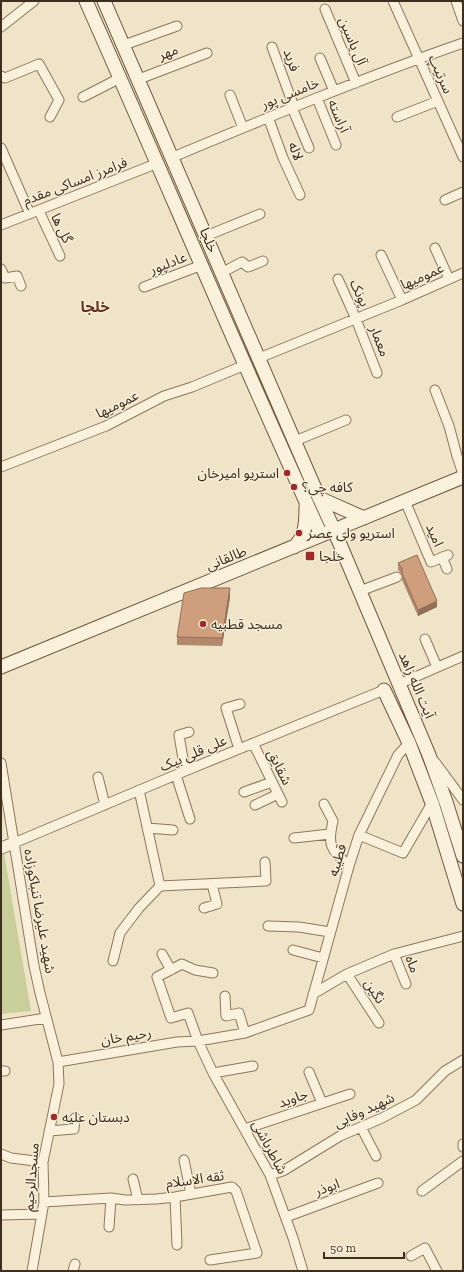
<svg xmlns="http://www.w3.org/2000/svg" width="464" height="1272" font-family="'Zilla Slab','Noto Sans Arabic',serif">
	<rect width="100%" height="100%" fill="#f0e4c8"/>
	<!-- green -->
	<path fill="#c9cf9b" d="M4 853 31 1011 1 1014V855Z"/>
	<g fill="none" stroke-linecap="round" stroke-linejoin="round">
		<defs>
			<path id="minor" d="M393 1 463 157
				M456 1 463 21
				M325 9 356 83
				M1 27 34 1
				M124 45 177 26
				M272 47 294 107 293 110 309 148
				M320 58 334 91
				M1 76 5 78 39 64 59 100 50 117
				M139 79 207 53
				M230 95 243 128
				M83 97 120 78
				M317 98 336 145
				M268 117 283 158 300 195
				M397 117 438 101
				M1 148 30 214
				M173 157C269 117 365 77 463 43
				M445 200 463 192
				M39 211 60 256
				M1 225 158 163
				M206 236 260 214
				M435 248 449 279
				M381 255 402 300
				M1 269 5 278 17 276 21 286
				M223 272 242 262 248 267 263 261
				M338 279 356 319 377 373
				M144 287 202 265
				M259 358 402 300 463 273
				M435 390 449 426 457 456 463 474
				M295 441 346 420
				M1 467 106 426 164 396 192 387 245 365
				M405 501 431 562 448 555
				M442 557 447 569
				M360 591 397 577
				M425 639 437 667
				M399 684 463 656
				M253 743 282 802
				M239 749 226 708 240 704
				M435 762 463 800
				M1 763 34 966 40 993 58 1062 59 1084 43 1162 44 1202 32 1271
				M185 771 179 735 189 732
				M176 775 190 819
				M98 777 105 805
				M139 790 160 886
				M244 792 272 782
				M324 804 333 821C327 846 331 849 349 866
				M255 805 278 794
				M147 828 173 830
				M359 835 403 853 432 803
				M294 838 330 834
				M14 843 185 771 384 690
				M204 908 217 904 212 884
				M268 926 299 927 330 932
				M293 950 323 958
				M162 954 171 970
				M394 954 406 984
				M113 961 120 933 139 908 160 886 266 881 265 862
				M213 973 195 970 182 964 157 977 171 1018 188 1013 198 1041 213 1073 270 1175 293 1238 303 1271
				M347 974 379 1023
				M313 994 347 974 394 954 463 936
				M225 996 226 1016 239 1013 245 1033
				M1 1025 46 1018
				M58 1062 177 1042 198 1041 245 1033 309 1010 349 866 359 835 398 755 409 743
				M1 1071H5
				M309 1072 322 1103
				M213 1073 253 1066
				M361 1127 376 1156
				M245 1129 350 1094
				M49 1131 74 1129 75 1118
				M463 1144V1147
				M1 1154 11 1158 43 1162
				M184 1160 191 1194
				M270 1175 283 1171 340 1136 382 1118 416 1100 445 1071 463 1060
				M133 1179 138 1200
				M422 1191 463 1161
				M175 1197 177 1245
				M44 1202 111 1198 125 1200 156 1199 175 1197 232 1187 236 1191 257 1253 210 1260
				M1 1215 42 1214
				M286 1217 378 1183
				M109 1227 111 1198
				M411 1256 425 1248 437 1271
				M73 1271 75 1264"/>
			<path id="tertiary" d="M1 848 14 843"/>
			<path id="secondary" d="M86 1C165 179 240 358 321 535
				M104 1 313 484 334 530 429 755 446 802 463 856
				M319 498 364 518
				M294 547C306 536 306 521 306 506
				M1 667 463 477
				M384 690 409 743 432 803 463 904"/>
		</defs>
		<!-- minor casing -->
		<use href="#minor" stroke="#8d765c" stroke-width="11"/>
		<!-- tertiary casing -->
		<use href="#tertiary" stroke="#8d765c" stroke-width="13"/>
		<!-- secondary casing -->
		<use href="#secondary" stroke="#6f573f" stroke-width="15"/>
		<!-- minor -->
		<use href="#minor" stroke="#faf1dc" stroke-width="9"/>
		<!-- tertiary -->
		<use href="#tertiary" stroke="#faf1dc" stroke-width="11"/>
		<!-- secondary -->
		<use href="#secondary" stroke="#faf1dc" stroke-width="13"/>
	</g>
	<!-- wall -->
	<path fill="#b2896c" d="M417 555 437 607 418 616 402 580V574L398 570V563Z
		M230 597 222 646 177 645V637Z"/>
	<!-- shaded-wall -->
	<path fill="#916f58" d="M230 588V597L222 646V638Z
		M437 601V607L418 616V610Z"/>
	<!-- building -->
	<path fill="#cf9f7d" stroke="#916f58" d="M417 555 437 601 418 610 402 573V568L398 563Z
		M201 588H230L222 638 177 637 184 593Z"/>
	<!-- markers -->
	<g fill="#9e2a2b" stroke="#f7eed8" stroke-width="1.5">
		<circle cx="287" cy="473" r="4"/>
		<circle cx="294" cy="487" r="4"/>
		<circle cx="299" cy="533" r="4"/>
		<rect x="305" y="551" width="10" height="10" rx="2"/>
		<circle cx="203" cy="624" r="4"/>
		<circle cx="54" cy="1117" r="4"/>
	</g>
	<g text-anchor="middle" stroke-width="3" stroke-linejoin="round" paint-order="stroke">
		<!-- street labels -->
		<g font-size="14" fill="#3d2e20" stroke="#f7eed8">
			<text transform="translate(353 41) rotate(67)" y="5">آل یاسین</text>
			<text transform="translate(168 52) rotate(-21)" y="5">مهر</text>
			<text transform="translate(292 60) rotate(70)" y="5">فرید</text>
			<text transform="translate(441 74) rotate(66)" y="5">سرتیپ</text>
			<text transform="translate(290 93) rotate(-22)" y="5">خامسی پور</text>
			<text transform="translate(339 116) rotate(67)" y="5">آراسته</text>
			<text transform="translate(296 151) rotate(68)" y="5">لاله</text>
			<text transform="translate(75 181) rotate(-21)" y="5">فرامرز امساکی مقدم</text>
			<text transform="translate(62 228) rotate(65)" y="5">گل ها</text>
			<text transform="translate(209 240) rotate(67)" y="5">خلجا</text>
			<text transform="translate(168 263) rotate(-21)" y="5">عادلپور</text>
			<text transform="translate(422 276) rotate(-24)" y="5">عمومیها</text>
			<text transform="translate(360 293) rotate(65)" y="5">پونک</text>
			<text transform="translate(380 341) rotate(69)" y="5">معمار</text>
			<text transform="translate(117 404) rotate(-26)" y="5">عمومیها</text>
			<text transform="translate(435 535) rotate(67)" y="5">امید</text>
			<text transform="translate(226 558) rotate(-22)" y="5">طالقانی</text>
			<text transform="translate(417 685) rotate(67)" y="5">آیت الله زاهد</text>
			<text transform="translate(193 753) rotate(-23)" y="5">علی قلی بیک</text>
			<text transform="translate(280 767) rotate(64)" y="5">شقایق</text>
			<text transform="translate(337 860) rotate(-73)" y="5">قطیبه</text>
			<text transform="translate(40 911) rotate(80)" y="5">شهید علیرضا تنباکوزاده</text>
			<text transform="translate(413 964) rotate(69)" y="5">ماه</text>
			<text transform="translate(375 991) rotate(57)" y="5">نگین</text>
			<text transform="translate(126 1036) rotate(-9)" y="5">رحیم خان</text>
			<text transform="translate(293 1098) rotate(-19)" y="5">جاوید</text>
			<text transform="translate(364 1110) rotate(-25)" y="5">شهید وفایی</text>
			<text transform="translate(270 1147) rotate(62)" y="5">شاطرباشی</text>
			<text transform="translate(31 1177) rotate(-85)" y="5">مسجدالرحیم</text>
			<text transform="translate(195 1179) rotate(-8)" y="5">ثقه الاسلام</text>
			<text transform="translate(327 1187) rotate(-20)" y="5">ابوذر</text>
		</g>
		<!-- poi labels -->
		<g font-size="14" fill="#3d2e20" stroke="#f7eed8" text-anchor="start">
			<text x="279" y="478" text-anchor="end">استریو امیرخان</text>
			<text x="302" y="492">کافه چی؟</text>
			<text x="307" y="538">استریو ولی عصر</text>
			<text x="319" y="561">خلجا</text>
			<text x="211" y="629">مسجد قطبیه</text>
			<text x="62" y="1122">دبستان علیه</text>
		</g>
		<!-- neighbourhood labels -->
		<g font-size="15" font-weight="bold" fill="#6b2e1e" stroke="#f7eed8">
			<text x="95" y="312">خلجا</text>
		</g>
	</g>
	<!-- border -->
	<rect width="464" height="1272" fill="none" stroke="#3d2e20" stroke-width="4"/>
	<!-- scale -->
	<path d="M324 1252v6h80v-6" fill="none" stroke="#3d2e20" stroke-width="2"/>
	<text x="330" y="1252" font-size="12" fill="#3d2e20" stroke="#f7eed8" stroke-width="3" paint-order="stroke">50 m</text>
</svg>
